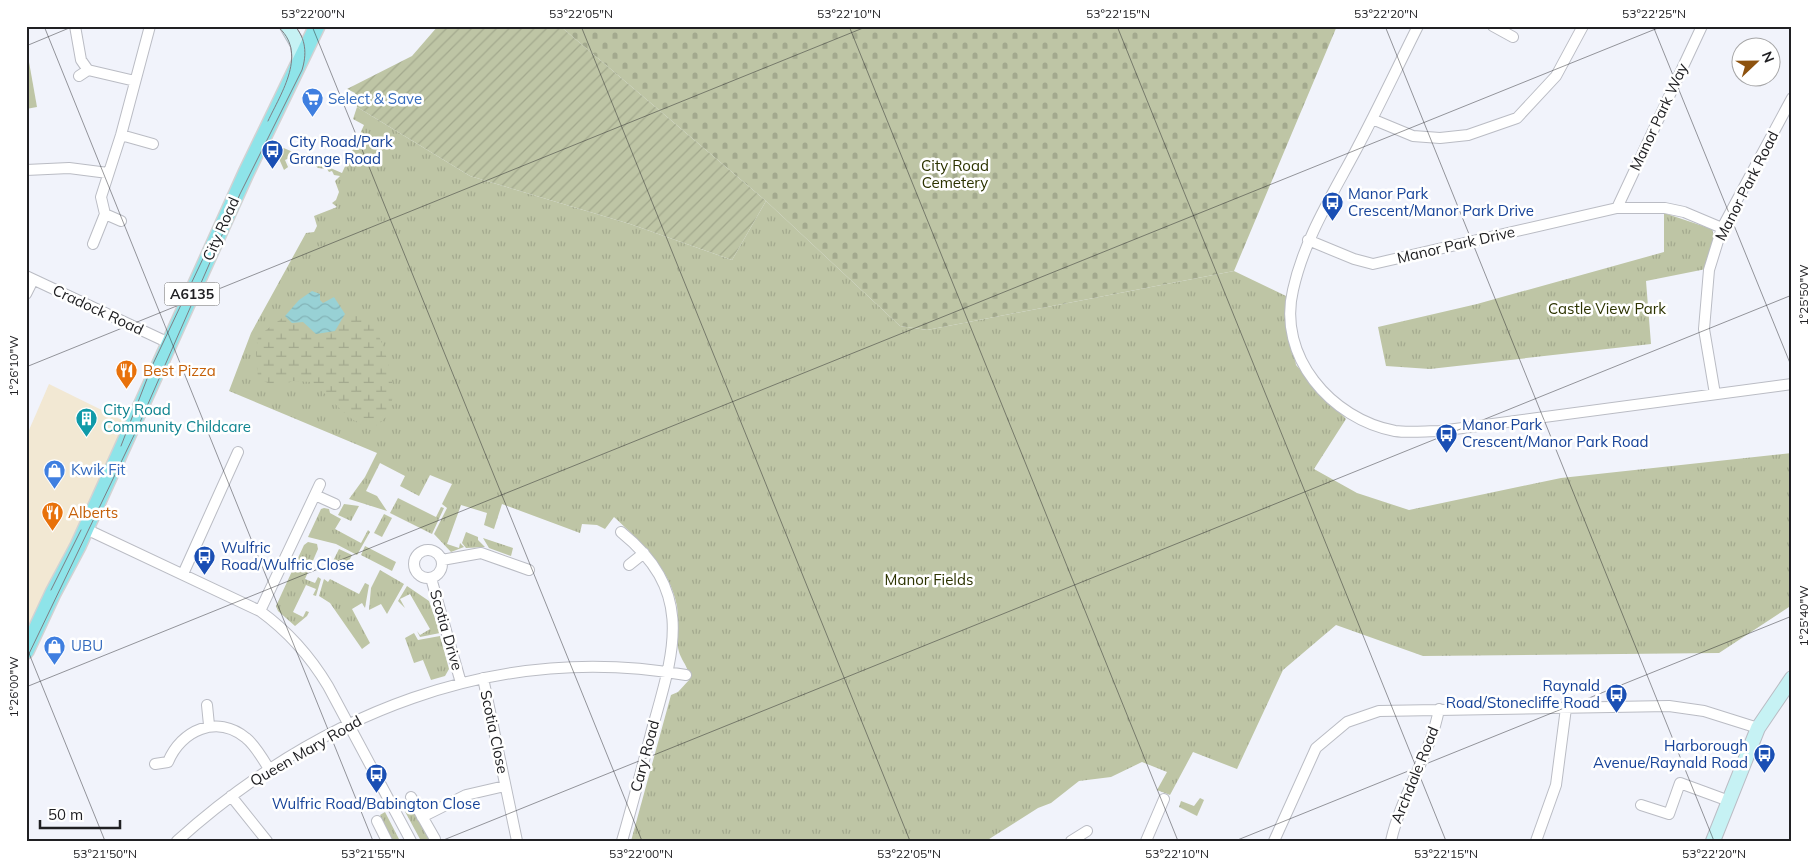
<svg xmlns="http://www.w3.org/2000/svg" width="1818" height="867" font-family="Mulish,sans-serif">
	<defs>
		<pattern id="grass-tufts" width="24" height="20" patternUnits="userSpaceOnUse" patternTransform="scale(1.25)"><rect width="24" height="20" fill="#bec5a5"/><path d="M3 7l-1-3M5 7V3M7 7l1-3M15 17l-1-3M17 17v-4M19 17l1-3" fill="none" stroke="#a3a98e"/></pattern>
		<pattern id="wetland-marsh" width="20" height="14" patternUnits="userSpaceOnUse" patternTransform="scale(1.25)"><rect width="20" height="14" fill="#bec5a5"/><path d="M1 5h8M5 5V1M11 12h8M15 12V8" fill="none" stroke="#a3a98e"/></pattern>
		<pattern id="cemetery-stones" width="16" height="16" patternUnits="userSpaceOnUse" patternTransform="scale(1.25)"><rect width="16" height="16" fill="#bec5a5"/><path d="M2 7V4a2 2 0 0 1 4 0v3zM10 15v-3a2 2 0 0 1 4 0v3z" fill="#a3a98e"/></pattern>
		<pattern id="garden-furrows" width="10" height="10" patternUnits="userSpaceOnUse" patternTransform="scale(1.25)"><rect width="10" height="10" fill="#bec5a5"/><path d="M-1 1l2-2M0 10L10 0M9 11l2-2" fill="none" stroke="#a3a98e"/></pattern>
		<pattern id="water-waves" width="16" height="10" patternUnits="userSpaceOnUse" patternTransform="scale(1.25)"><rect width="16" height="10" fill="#98d1d5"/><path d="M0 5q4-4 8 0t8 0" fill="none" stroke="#83b3b7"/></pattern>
	</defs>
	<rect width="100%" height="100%" fill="#f1f3fb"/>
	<!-- commercial -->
	<path fill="#f2e8d3" d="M49 384 126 422 26 641V437Z"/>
	<!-- grass -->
	<path fill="url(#grass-tufts)" d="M357 107 470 176 630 224 732 260 766 201 900 326 927 330 1234 271 1286 296 1296 365 1346 419 1314 469 1357 493 1409 510 1561 478 1792 453V605L1719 653 1423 656 1336 625 1283 670 1237 769 1193 752 1170 795 1157 790 1167 772 1142 762 1111 777 1079 781 1051 803 1038 808 986 841H631L671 695 678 692 689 680C689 666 683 664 679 652 675 638 679 621 677 606 669 567 642 543 614 517L605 529 597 525 582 524 580 533 502 504 494 529 484 525 487 513 461 505 447 544 459 548 460 543 464 547 451 552 434 534 447 508 442 504 452 484 430 475 419 496 400 486 405 476 380 463 366 491 377 496 387 511 349 499 365 477 377 453 229 391 251 333 306 233 314 232 317 226 314 216 337 207 332 203 336 200 339 192 335 181 340 176 334 175 332 171 329 172 327 169 318 168 312 162 308 164 306 160 300 163 296 155 285 160 288 167 284 170 276 152 279 146 342 173 364 125 353 119Z
		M1664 213 1712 229 1715 239 1706 269 1646 281 1651 344 1430 369 1386 366 1378 327 1477 304 1664 252Z
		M398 498 436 517 441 507 444 508 432 534 390 513Z
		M344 504 359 506 351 521 338 515Z
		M324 508 329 509 330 513 341 519 335 529 361 543 368 530 370 532 357 555 336 544 308 537 321 509Z
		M384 514 392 518 382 537 374 533Z
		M466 532 478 537V540L485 547 466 548 462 543Z
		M483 538 513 548 511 556 489 548Z
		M308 542 317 544 318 549 305 579 315 583 318 577 321 579 316 596 313 595 316 589 306 585 293 612 303 617 306 611 309 612 307 616 295 626 278 611 276 606 304 545Z
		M365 546 396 562 392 571 361 555Z
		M339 549 352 555 345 569 332 563Z
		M380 570 404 584 387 614 381 604 369 610 371 588Z
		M324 579 328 582 330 579 359 594 365 583 369 585 365 608 362 603 352 609 370 643 362 649 330 603 319 596Z
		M407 586 429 601 440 633 420 637 417 631 420 635 430 629 410 594 400 599 405 608 398 601Z
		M414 633 418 640 440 636 449 669 445 676 431 680 423 660 414 663 405 638Z
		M1200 798 1204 800 1197 816 1179 807 1181 801 1194 806Z
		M410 801 431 839 421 841 402 806Z
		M385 812 400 841H393L380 815Z"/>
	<!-- wetland -->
	<path fill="url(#wetland-marsh)" d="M345 314 370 317C382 339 402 389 388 413 385 420 377 425 371 429 352 425 328 395 312 382L293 381 276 387 258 378 256 353 258 336 285 316 292 323 303 322 335 331Z"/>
	<!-- cemetery -->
	<path fill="url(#cemetery-stones)" d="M560 26H1337L1234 271 927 330 900 326 766 201Z"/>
	<!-- garden -->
	<path fill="url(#garden-furrows)" d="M438 26H560L766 201 732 260 630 224 470 176 357 107 355 93 347 89 412 56Z"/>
	<!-- pitch -->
	<path fill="#bec5a5" d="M26 45 37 107 26 109Z"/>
	<!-- water -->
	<path fill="url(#water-waves)" d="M312 291 320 294V300L323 303 334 297 345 314 335 331 316 334 303 322 292 323 285 316 299 300Z"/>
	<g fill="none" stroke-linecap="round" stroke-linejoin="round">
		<defs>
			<path id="street" d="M75 26 81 60 88 70 135 81
				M1418 26C1397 68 1377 111 1355 152 1331 197 1304 240 1293 290 1277 356 1331 419 1395 431 1409 433 1426 431 1440 431L1792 384
				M1493 26 1513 37
				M79 76 88 70
				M1372 119 1413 136 1440 138 1468 135 1517 118 1556 76 1583 26
				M121 135 153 144
				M26 170 69 168 108 173
				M1617 208 1702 26
				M121 221 105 214 101 197 121 135 150 26
				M1308 240 1354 259 1373 264 1617 208H1665L1684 212 1722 228
				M93 244 105 214
				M26 276 169 343
				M26 294 33 280
				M1715 394 1704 329 1709 270 1722 228 1792 98
				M315 495 335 504
				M86 529 260 611C289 632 310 656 328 686L411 841
				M621 532C694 591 675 648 653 726 643 764 633 803 622 841
				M414 564a14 14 0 1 1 28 0a14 14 0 1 1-28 0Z
				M442 560 481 553 529 570
				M629 565 644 553
				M183 574 238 452
				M431 578 461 683
				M260 611 320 484
				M483 678 517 841
				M207 705 209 725
				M155 764 168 762C181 730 217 714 246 738 255 745 263 759 269 769
				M231 796 267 841
				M411 797 435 839
				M1641 805 1669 814 1680 783 1729 801
				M422 817 466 795 505 786
				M377 821 387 841
				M177 841C317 715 496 641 686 675
				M1071 841 1087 831
				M1146 841 1164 799
				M1274 841 1316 748 1347 722 1379 711 1669 706 1704 711 1758 728
				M1391 841C1401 795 1431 754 1439 709
				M1536 841 1556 785 1566 708"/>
			<path id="secondary" d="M287 26 298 45 300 61
				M1713 841 1758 728 1792 678"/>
			<path id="primary" d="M26 651 53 593 78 546 246 173 317 26"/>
		</defs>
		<!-- street casing -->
		<use href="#street" stroke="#babcc4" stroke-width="12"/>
		<!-- secondary casing -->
		<use href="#secondary" stroke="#babcc4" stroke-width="16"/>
		<!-- primary casing -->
		<use href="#primary" stroke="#d2d2d3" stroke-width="18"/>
		<!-- street -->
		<use href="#street" stroke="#fff" stroke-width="10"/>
		<!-- secondary -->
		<use href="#secondary" stroke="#c6f2f4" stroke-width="14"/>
		<!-- primary -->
		<use href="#primary" stroke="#8ee4e9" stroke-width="15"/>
		<!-- tram -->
		<path stroke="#7d7e83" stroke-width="1" d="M268 121C281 93 309 52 277 26
			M121 446 152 366 218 227
			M51 590 81 530
			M26 660 137 429 240 194 302 70C307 54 306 39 295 26"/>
	</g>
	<!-- ticks -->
	<path fill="none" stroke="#202023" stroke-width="1" stroke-opacity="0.45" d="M44 26 373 841M312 26 642 841M581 26 910 841M849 26 1178 841M1117 26 1446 841M1385 26 1714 841M1653 26 1792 368M26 46 74 26M26 367 868 26M26 646 105 841M26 687 1663 26M441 841 1792 295M1235 841 1792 616"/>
	<!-- icons -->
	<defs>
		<symbol id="supermarket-pin" viewBox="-11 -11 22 30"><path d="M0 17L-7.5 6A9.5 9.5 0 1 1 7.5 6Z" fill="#3f7fe0" stroke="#fff"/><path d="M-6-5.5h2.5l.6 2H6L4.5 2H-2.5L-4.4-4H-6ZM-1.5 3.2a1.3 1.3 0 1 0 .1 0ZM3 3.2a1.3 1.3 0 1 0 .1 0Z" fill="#fff"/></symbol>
		<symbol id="bus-pin" viewBox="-11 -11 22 30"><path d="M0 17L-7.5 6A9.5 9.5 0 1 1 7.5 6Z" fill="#1a4fb4" stroke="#fff"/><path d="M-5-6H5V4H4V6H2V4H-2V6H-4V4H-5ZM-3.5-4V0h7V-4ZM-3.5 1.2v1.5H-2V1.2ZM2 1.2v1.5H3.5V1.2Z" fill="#fff"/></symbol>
		<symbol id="restaurant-pin" viewBox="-11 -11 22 30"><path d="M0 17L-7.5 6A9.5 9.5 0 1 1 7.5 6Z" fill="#e8710a" stroke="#fff"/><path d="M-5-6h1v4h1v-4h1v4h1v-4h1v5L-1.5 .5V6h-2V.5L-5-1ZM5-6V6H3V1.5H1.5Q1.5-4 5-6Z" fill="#fff"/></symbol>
		<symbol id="building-pin" viewBox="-11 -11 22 30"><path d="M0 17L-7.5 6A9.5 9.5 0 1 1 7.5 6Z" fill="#0f9aa8" stroke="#fff"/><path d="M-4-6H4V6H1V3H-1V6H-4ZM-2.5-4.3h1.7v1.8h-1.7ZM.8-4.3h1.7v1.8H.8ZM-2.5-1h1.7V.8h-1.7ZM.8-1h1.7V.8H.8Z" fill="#fff"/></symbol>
		<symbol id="shop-pin" viewBox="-11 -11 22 30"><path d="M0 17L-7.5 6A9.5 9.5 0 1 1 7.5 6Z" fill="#3f7fe0" stroke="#fff"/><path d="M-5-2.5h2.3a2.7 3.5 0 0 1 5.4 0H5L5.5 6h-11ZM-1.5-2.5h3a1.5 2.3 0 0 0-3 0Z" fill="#fff"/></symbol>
	</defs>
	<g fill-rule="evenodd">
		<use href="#supermarket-pin" x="300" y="86" width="25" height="34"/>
		<use href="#bus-pin" x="260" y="138" width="25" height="34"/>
		<use href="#bus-pin" x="1320" y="190" width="25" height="34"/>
		<use href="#restaurant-pin" x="114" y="358" width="25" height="34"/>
		<use href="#building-pin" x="74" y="406" width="25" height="34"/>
		<use href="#bus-pin" x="1434" y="422" width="25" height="34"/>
		<use href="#shop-pin" x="42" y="458" width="25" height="34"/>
		<use href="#restaurant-pin" x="40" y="500" width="25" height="34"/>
		<use href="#bus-pin" x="192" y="544" width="25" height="34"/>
		<use href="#shop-pin" x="42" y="634" width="25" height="34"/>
		<use href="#bus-pin" x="1604" y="682" width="25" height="34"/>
		<use href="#bus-pin" x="1752" y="742" width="25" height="34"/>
		<use href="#bus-pin" x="364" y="762" width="25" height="34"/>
	</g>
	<g text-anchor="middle" stroke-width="5" stroke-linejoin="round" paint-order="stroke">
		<!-- shield labels -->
		<rect fill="#fff" stroke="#636365" stroke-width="1" x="164.5" y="282.5" width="55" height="23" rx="4"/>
		<g font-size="14" font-weight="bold" fill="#202023">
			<text x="192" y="299">A6135</text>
		</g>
		<!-- shop labels -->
		<g font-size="15" fill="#366cbe" stroke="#fff" text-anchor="start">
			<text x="328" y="104">Select &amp; Save</text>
			<text x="71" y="475">Kwik Fit</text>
			<text x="71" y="651">UBU</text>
		</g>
		<!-- street labels -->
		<g font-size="15" fill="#202023" stroke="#fff">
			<text transform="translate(1659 117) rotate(-65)" y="5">Manor Park Way</text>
			<text transform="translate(1747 186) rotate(-63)" y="5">Manor Park Road</text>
			<text transform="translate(221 229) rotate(-66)" y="5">City Road</text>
			<text transform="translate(1456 245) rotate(-13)" y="5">Manor Park Drive</text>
			<text transform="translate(98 310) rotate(25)" y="5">Cradock Road</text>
			<text transform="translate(446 630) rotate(74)" y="5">Scotia Drive</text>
			<text transform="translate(494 732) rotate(78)" y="5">Scotia Close</text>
			<text transform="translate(306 751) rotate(-30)" y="5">Queen Mary Road</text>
			<text transform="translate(645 756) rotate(-75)" y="5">Cary Road</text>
			<text transform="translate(1415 775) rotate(-68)" y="5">Archdale Road</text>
		</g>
		<!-- transit labels -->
		<g font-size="15" fill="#164399" stroke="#fff" text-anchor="start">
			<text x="289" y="147">City Road/Park<tspan x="289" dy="17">Grange Road</tspan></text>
			<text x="1348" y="199">Manor Park<tspan x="1348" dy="17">Crescent/Manor Park Drive</tspan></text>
			<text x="1462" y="430">Manor Park<tspan x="1462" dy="17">Crescent/Manor Park Road</tspan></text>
			<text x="221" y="553">Wulfric<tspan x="221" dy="17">Road/Wulfric Close</tspan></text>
			<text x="1600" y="691" text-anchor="end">Raynald<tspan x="1600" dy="17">Road/Stonecliffe Road</tspan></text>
			<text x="1748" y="751" text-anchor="end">Harborough<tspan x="1748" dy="17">Avenue/Raynald Road</tspan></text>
			<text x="376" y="809" text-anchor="middle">Wulfric Road/Babington Close</text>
		</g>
		<!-- park labels -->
		<g font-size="15" fill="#2c3300" stroke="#fff">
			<text x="955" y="171">City Road<tspan x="955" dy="17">Cemetery</tspan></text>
			<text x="1607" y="314">Castle View Park</text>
			<text x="929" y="585">Manor Fields</text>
		</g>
		<!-- food labels -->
		<g font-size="15" fill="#c56008" stroke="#fff" text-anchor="start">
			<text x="143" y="376">Best Pizza</text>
			<text x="68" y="518">Alberts</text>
		</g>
		<!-- culture labels -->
		<g font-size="15" fill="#0d838f" stroke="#fff" text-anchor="start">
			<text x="103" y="415">City Road<tspan x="103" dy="17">Community Childcare</tspan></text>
		</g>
	</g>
	<!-- border -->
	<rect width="1818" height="867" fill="none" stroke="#ffffff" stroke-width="55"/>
	<!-- north arrow -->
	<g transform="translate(1756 62) rotate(68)"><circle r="24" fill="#ffffff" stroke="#a6a6a7"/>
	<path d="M0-4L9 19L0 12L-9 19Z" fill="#8d520e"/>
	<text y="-8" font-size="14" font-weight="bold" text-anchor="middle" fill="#202023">N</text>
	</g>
	<!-- scale -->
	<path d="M40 820v8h80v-8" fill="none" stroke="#202023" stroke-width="2.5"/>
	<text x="48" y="820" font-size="15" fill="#202023" stroke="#ffffff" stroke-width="4" paint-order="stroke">50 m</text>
	<rect x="28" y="28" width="1762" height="812" fill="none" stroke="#202023" stroke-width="2"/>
	<g font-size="12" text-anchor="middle" fill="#202023">
		<text x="313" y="18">53°22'00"N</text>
		<text x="581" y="18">53°22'05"N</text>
		<text x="849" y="18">53°22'10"N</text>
		<text x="1118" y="18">53°22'15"N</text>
		<text x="1386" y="18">53°22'20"N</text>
		<text x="1654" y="18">53°22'25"N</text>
		<text transform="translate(1804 295) rotate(-90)" y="4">1°25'50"W</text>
		<text transform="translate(14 366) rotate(-90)" y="4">1°26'10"W</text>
		<text transform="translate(1804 616) rotate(-90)" y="4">1°25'40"W</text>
		<text transform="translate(14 687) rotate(-90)" y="4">1°26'00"W</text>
		<text x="105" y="858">53°21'50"N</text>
		<text x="373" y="858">53°21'55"N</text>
		<text x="641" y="858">53°22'00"N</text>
		<text x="909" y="858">53°22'05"N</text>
		<text x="1177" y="858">53°22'10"N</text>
		<text x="1446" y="858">53°22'15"N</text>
		<text x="1714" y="858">53°22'20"N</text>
	</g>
</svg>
